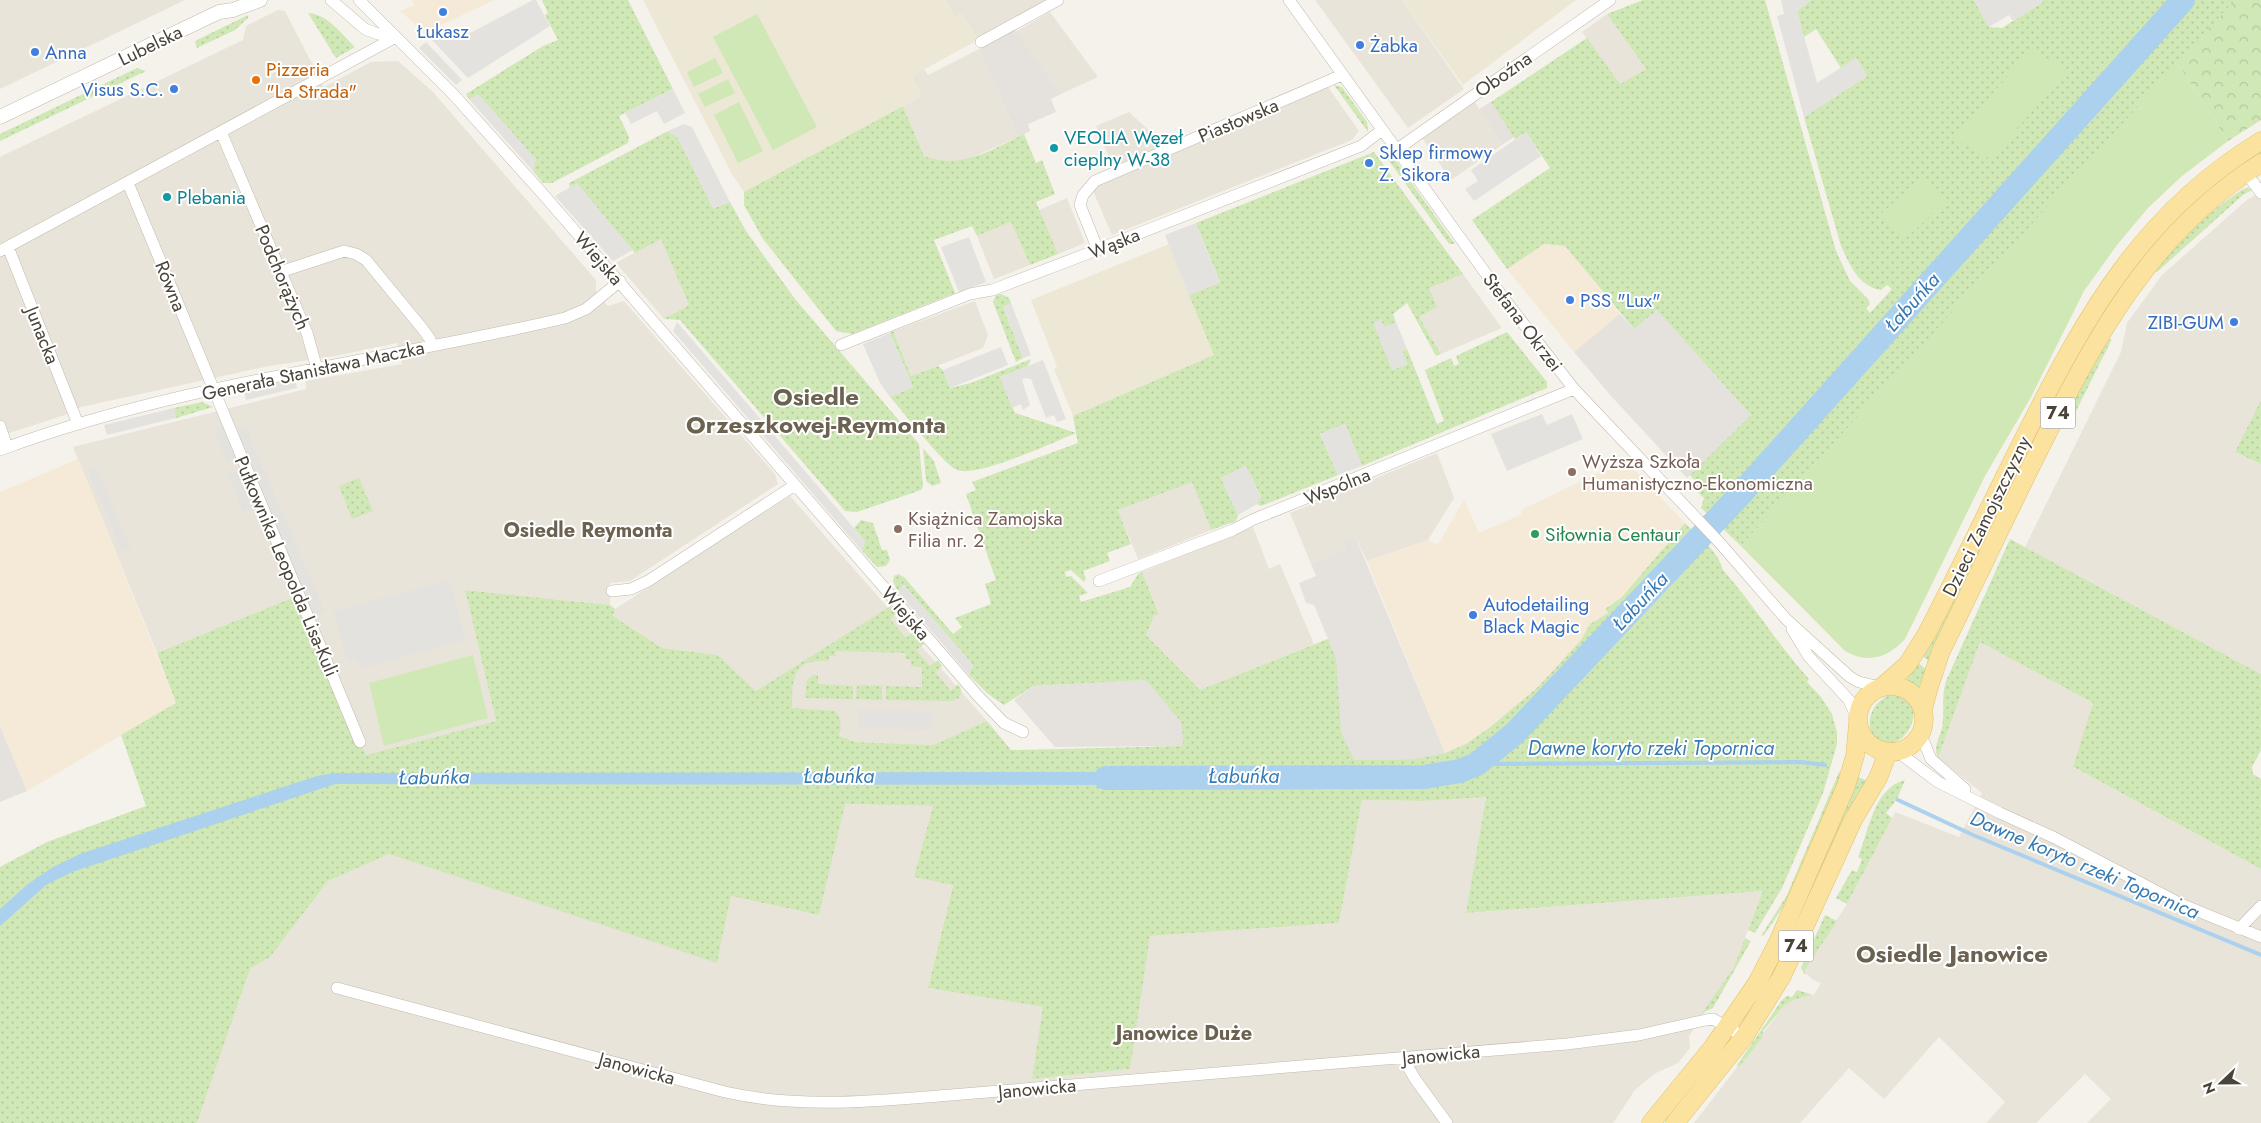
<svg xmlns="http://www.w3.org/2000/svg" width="2261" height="1123" font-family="Jost,sans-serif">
	<defs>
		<pattern id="grass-dots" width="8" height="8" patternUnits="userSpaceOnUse" patternTransform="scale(1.25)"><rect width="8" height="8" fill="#d0e7b6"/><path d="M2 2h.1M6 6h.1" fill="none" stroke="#b4c79d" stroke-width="1.8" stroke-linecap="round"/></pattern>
		<pattern id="forest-crowns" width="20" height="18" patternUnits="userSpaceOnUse" patternTransform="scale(1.25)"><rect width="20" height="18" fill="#d0e7b6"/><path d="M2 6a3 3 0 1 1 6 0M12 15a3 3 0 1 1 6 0" fill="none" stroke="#b4c79d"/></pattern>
	</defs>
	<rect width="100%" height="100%" fill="#f5f2eb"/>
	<!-- residential -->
	<path fill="#e9e4da" d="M0 0H185L0 89Z
		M945 0H1052L978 40 962 14 955 18Z
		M1315 0H1402L1464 89 1408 128Z
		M278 10 285 11 324 87 371 62 398 61 433 92 596 280V291L608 306 624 301 775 474 778 484 630 581 610 583V605L465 590 496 721 366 755 299 595 157 653 73 447 306 389V381L402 364 397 343 335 356 269 366 81 407 65 415 0 436V157L243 40 246 26Z
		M1050 12 1098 77 1061 94 1015 32Z
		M1607 14 1646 69 1620 84 1582 32Z
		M979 49 1018 137 964 161H938L924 156 903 106 921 96 912 76 924 69 928 75Z
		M1328 87 1359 131 1352 140 1112 235 1093 191 1097 186Z
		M1475 102 1502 145 1451 180 1422 138Z
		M1129 112 1167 147 1114 169 1096 126Z
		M2261 193V400L2235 452 2261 464V674L2025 547 2121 352 2127 323 2162 275 2248 199Z
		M1067 198 1085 243 1058 254 1039 210Z
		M1011 222 1030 265 994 279 977 236Z
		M661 238 689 305 664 319 616 263Z
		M1463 274 1502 328 1441 354 1419 317 1437 307 1428 288Z
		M975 301 988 335 983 348 911 376 893 331Z
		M1437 453 1454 498 1428 540 1367 561 1355 536 1347 548 1311 564 1290 513Z
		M1192 481 1211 530 1138 559 1118 510Z
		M790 496 987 721 933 745 855 742 794 713 756 691 718 655 662 648 613 616 615 609Z
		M1253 527 1269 569 1280 564 1314 644 1200 690 1146 635 1154 616 1159 613 1142 572Z
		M1980 642 2093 703 2074 768 2261 869V1123H2087L2111 1099 2085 1074 2036 1123H1986L2005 1102 1939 1037 1884 1099 1849 1068 1800 1123H1694L1785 1005 1796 999 1814 995 1821 983 1813 980 1804 971 1847 904 1895 812 1959 837 1982 793 1938 758Z
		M1486 796 1467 913 1763 891 1733 969 1689 1036 1690 1048 1678 1063 1654 1074 1635 1090 1613 1123H197L250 969 270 957 328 881 389 854 717 962 731 896 819 915 844 804 934 806 914 877 953 884 928 988 1044 1007 1032 1079 1130 1069 1149 936 1339 923 1362 800 1422 801Z"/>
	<!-- commercial -->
	<path fill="#f5ead8" d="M412 0H494L425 33 400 11 414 5Z
		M1544 244 1565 246 1620 314 1574 352 1507 269Z
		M78 459 176 703 27 791 0 725V492Z
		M1625 460 1685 523 1622 597 1605 608 1608 613 1590 624 1581 640 1538 687 1489 728 1466 744 1445 753 1367 561 1428 540 1438 545 1464 499 1479 533 1522 514 1521 510Z"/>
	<!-- industrial -->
	<path fill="#e5e1dc" d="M1014 29 1061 94 1051 99 1056 112 1028 124 1030 131 1018 137 979 49Z
		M1491 102 1514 137 1502 145 1479 109Z
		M1657 310 1751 415 1687 478 1611 396 1574 352 1620 314 1634 329Z
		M1355 536 1445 753 1415 759 1354 760 1183 746 1055 747 1014 700 1033 686 1146 680V635L1200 690 1328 639 1314 605 1306 603 1299 583 1316 576 1311 564 1347 548 1344 540Z
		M0 726 27 791 0 802Z"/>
	<!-- education -->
	<path fill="#ede7d6" d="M643 0H945L955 18 962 14 978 40 912 76 921 96 744 192 732 174Z
		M1402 0H1576L1463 85Z
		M1169 244 1214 355 1073 416 1054 369 1057 367 1031 300Z"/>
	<!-- grass -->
	<path fill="url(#grass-dots)" d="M542 0H628L673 89 619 116 629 137 628 143 552 183H543L533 171 535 159 478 95 469 99 466 94 543 46 558 40 545 15 548 13Z
		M1643 0H1765L1836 251 1850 281 1868 299 1870 304 1866 308 1870 313 1892 289 1887 285 1881 290C1858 286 1850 265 1841 246L1804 117 1867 76 1856 58 1841 68 1816 29 1804 37 1797 11 1811 0H1974L1989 27 2002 28 2043 2 2042 0H2235L1741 546 1701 508 1704 498 1693 488 1697 483 1690 475 1751 415 1657 310 1634 329 1565 246 1544 244 1507 269 1472 220 1550 168 1526 132 1515 139 1491 102 1587 38 1620 84 1646 69 1607 14Z
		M308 13C328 14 341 34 355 47L336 58Z
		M248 15V18L235 30 197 48 195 41Z
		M137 68 146 71 0 141V134Z
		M1334 85 1342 87 1367 122 1368 132Z
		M903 106 924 156C961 170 991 150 1024 134L1036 163 1042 160 1055 194 1036 202 1058 254 1030 265 1011 222 977 236 972 226 934 240 955 293 852 334 836 331 763 239 744 205V192Z
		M668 131 678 138 713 208 730 202 746 231 795 299 919 444 923 487 921 490 857 512 845 511 680 320 664 319 689 305 661 239 635 253 577 184 570 187 569 185V183Z
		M1379 147H1386L1455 244H1449Z
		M2261 149V154C2137 232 2087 338 2025 464 1993 530 1961 595 1929 661L1922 656 2085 336 2137 258 2199 194Z
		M1374 152 1463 274 1429 288 1437 307 1419 317 1441 354 1436 356 1407 303 1393 314 1396 322 1384 328 1392 370 1407 364 1402 351 1407 349 1437 424 1444 421 1425 370 1451 358 1454 366 1459 364 1456 356 1507 332 1547 382V388L1362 466 1345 424 1320 434 1338 475 1261 506 1257 504 1261 497 1246 466 1221 478 1238 515 1236 521 1211 530 1192 482 1118 510 1131 544 1107 553 1110 561 1083 571 1086 578 1084 582 1071 570 1065 572 1066 577 1071 576 1088 593 1079 596 1081 602 1130 587 1138 574 1142 572 1159 614 1154 616 1146 635 1200 690 1328 639 1336 659 1341 732 1354 760 1415 759 1445 753 1466 744 1489 728 1538 687 1581 640 1590 624 1608 613 1605 609 1622 597 1685 523C1699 537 1718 551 1723 570 1754 605 1778 645 1809 679L1807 682 1821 697 1832 714 1837 732V744L1823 793 1782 888 1755 933 1748 930 1763 891 1466 913 1486 797 1422 801 1362 800 1339 923 1150 936 1130 1069 1032 1079 1043 1007 928 988 953 885 914 877 933 806 845 804 819 915 731 896 717 963 389 854 328 881 270 957 250 969 197 1123H0V867L47 842 146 806 121 735 176 703 157 653 299 595 366 755 496 721 465 590 610 605 615 609 613 616 662 648 718 655 756 691 891 606 897 613 890 619 906 638 913 632 924 644 916 650 930 666 938 660 942 666 935 672 951 691 958 684C962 689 962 693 959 698L952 701 886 700V686L922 687V667L911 666V660L906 659 905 653 836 651 835 656H829V661C793 659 792 677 792 708L835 711C841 717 842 727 839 735L855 742 933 745 987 721 1011 750 1183 746 1182 723 1146 680 1033 686 1004 705 988 694 969 675 973 665 904 585 898 592 893 581 894 576 898 574 904 577 953 634 962 627 955 618 991 604 985 584 996 580 966 494 976 490 972 482 1078 443 1076 433C1054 442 977 478 957 470 943 464 903 411 890 397L913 387 890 333 893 331 911 376 938 366 943 370 950 388 971 383 1031 359 1028 366 1000 377 1015 413 1076 433 1073 416 1214 355 1189 295 1220 282 1196 223Z
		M2248 188 2252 190 2243 195 2157 272 2153 270C2180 238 2209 212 2243 189Z
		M1001 294 1009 298 1011 303 1003 307 1023 358 1016 362 993 302 996 295Z
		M2105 338 2112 339 2070 423 2066 419 2067 415Z
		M2261 400V464L2235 452Z
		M202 402 213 407 176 418 174 408Z
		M923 448 934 461 941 483 932 486 926 481Z
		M359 478 373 511 352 519 339 486Z
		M861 520 873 523 882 550H887L890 560 886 566 877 567 862 551 865 541 854 528Z
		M2010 539 2261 674V750L2252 767 2253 774 2261 779V869L2073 767 2093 703 1980 642 1938 758C1933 748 1939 739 1942 728 1945 712 1941 697 1946 681Z
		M1918 663 1926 669 1918 689 1906 681Z
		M813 675H818V684L853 686V699L805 698 807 680Z
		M857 685 882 686V700L856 699Z
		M1892 694C1927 692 1916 746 1883 744L1872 736C1865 718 1874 700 1892 694Z
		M1839 772H1842L1788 900 1764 935 1761 936 1787 895Z
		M1858 777 1868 781 1772 980 1743 1021Z
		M1905 780 1897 799 1886 813 1892 818 1847 904 1836 898 1852 870 1857 872 1862 859 1858 857C1869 832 1873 788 1905 780Z
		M1825 915 1837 921 1804 971 1806 973 1805 975 1801 968Z
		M1745 938 1751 941 1713 1008 1702 1013 1733 969Z
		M1797 990 1813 995 1796 999 1785 1005 1763 1031 1762 1038 1739 1067 1737 1065 1782 1000 1787 996 1792 997Z"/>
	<!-- forest -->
	<path fill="url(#forest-crowns)" d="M2235 0H2261V120L2228 141 2177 63Z"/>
	<!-- garden -->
	<path fill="#d0e7b6" d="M757 14 817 127 773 150 713 37Z
		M2031 50 2069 70 1990 159 1953 138Z
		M715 58 723 73 694 87 687 72Z
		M2177 63 2228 141 2182 176 2148 208 2117 245 2084 291 2031 397 1985 476 1905 639C1888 658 1867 664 1845 651L1741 546Z
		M728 79 735 93 705 107 698 94Z
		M739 102 763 151 738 163 714 115Z
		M1922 176 1947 200 1904 240 1880 215Z
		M473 655 488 718 384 746 369 683Z"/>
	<!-- parking -->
	<path fill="#e4e2df" d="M533 0H536L550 26 468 78 432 40 452 29 459 39Z
		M1781 0H1811L1797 11 1817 83 1856 58 1867 76 1804 117 1777 16 1784 14Z
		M1974 0H2042L2043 2 2013 21 2009 15 1989 27Z
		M426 42 462 80 456 85 419 48Z
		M673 89 685 113 664 124 657 111 631 124 625 113Z
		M478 94 536 159 533 171 469 99Z
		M684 124 692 127 730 202 713 209 678 138 668 131Z
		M1526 132 1541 156 1474 201 1465 189 1478 181 1471 170Z
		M577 183 630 247 633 250 613 261 555 196Z
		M1196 223 1220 283 1189 295 1165 235Z
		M969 237 986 282 959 292 941 247Z
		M1011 303 1031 355 1023 358 1003 307Z
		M1381 319 1384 327 1396 322 1407 349 1402 351 1407 364 1392 370 1373 323Z
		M677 322 865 541 862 551 673 331Z
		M890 333 913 387 890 397 880 383 863 344Z
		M1001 347 1008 365 950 388 943 370Z
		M1043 360 1066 419 1057 422 1054 415 1046 418 1031 379 1025 378 1022 380 1030 405 1023 410 1021 404 1012 408 1000 377Z
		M295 378 297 388 246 400 244 390Z
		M174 408 176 418 107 435 104 425Z
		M1542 414 1547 425 1572 414 1583 439 1507 471 1491 434Z
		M1345 424 1362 466 1338 475 1320 434Z
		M222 426 236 458 227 462 213 430Z
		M246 426 325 612 315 616 236 430Z
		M1246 465 1261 498 1257 504 1238 515 1221 478Z
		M96 466 131 548 122 552 87 469Z
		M237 471 253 508 243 512 227 475Z
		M450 580 466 640 359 669 357 659 347 661 333 611Z
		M903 584 973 665 969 675 898 592Z
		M859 710 933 711 932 730 859 728Z"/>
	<!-- water -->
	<path fill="#abd1ee" d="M1113 769 1138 771 1139 785 335 784 72 872 46 885 0 926V909L28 884 53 867 80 854 317 776 334 773 1102 772Z"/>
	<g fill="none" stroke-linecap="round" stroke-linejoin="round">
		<!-- stream -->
		<path stroke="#abd1ee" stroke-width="4" d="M1477 764 1801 762 1825 765
			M1898 800 1973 835 2261 955"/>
		<!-- river -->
		<path stroke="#abd1ee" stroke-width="24" d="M1106 778 1424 777 1460 771 1477 764 1515 733 1738 497 2183 0"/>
		<defs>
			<path id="minor" d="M331 0 365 29 378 34 396 37
				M359 0 453 94 542 193 978 696 1004 723 1023 732
				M1289 0 1502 296 1574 389 1719 542 1786 619 1850 677 1859 682 1880 687
				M981 42 1058 0
				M221 132 307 333 317 369
				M1396 150 1610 0
				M2246 173 2261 193
				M128 183 360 742
				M8 247 78 424
				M1098 250 1080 205 1083 195 1095 181 1342 75
				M0 251 396 37
				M280 272 344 251 356 254 366 260 422 328 430 339 431 346
				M841 345 970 294 992 290 1089 253 1361 146 1382 130
				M0 426 7 447
				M0 450C180 383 379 362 565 318L586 309 620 281
				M1099 581 1233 530 1252 520 1574 389
				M612 591 631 589 648 581 795 485
				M1792 629 1809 657 1849 700 1858 721
				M1921 735 1931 759 1965 789
				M1898 752 1938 782 2000 813 2055 838 2181 904 2261 937
				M2239 929 2261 906
				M337 988 725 1092C800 1109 875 1101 951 1095L1567 1044 1639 1035 1706 1020 1713 1019 1744 1037
				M1403 1058 1415 1079 1447 1123"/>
			<path id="tertiary" d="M0 117 219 12 233 10 260 0"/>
			<path id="primary" d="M1858 719a33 33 0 1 1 66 0a33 33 0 1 1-66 0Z
				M1882 687 1907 665 1926 635C1961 568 1993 499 2027 432 2087 313 2144 212 2261 141
				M1923 709 1929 687 1941 651C1974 584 2006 516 2039 450 2095 338 2151 232 2261 163
				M1651 1123 1713 1047 1757 983 1778 942 1846 786 1855 756 1858 723
				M1675 1123 1744 1037 1782 976 1853 820 1878 778 1888 752"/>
		</defs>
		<!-- minor casing -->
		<use href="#minor" stroke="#c0baae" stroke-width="12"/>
		<!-- tertiary casing -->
		<use href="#tertiary" stroke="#c0baae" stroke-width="15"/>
		<!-- primary casing -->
		<use href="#primary" stroke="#e0c16e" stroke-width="19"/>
		<!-- minor -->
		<use href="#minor" stroke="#fff" stroke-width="11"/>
		<!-- tertiary -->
		<use href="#tertiary" stroke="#fff" stroke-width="14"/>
		<!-- primary -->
		<use href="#primary" stroke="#fbe39f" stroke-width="18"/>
	</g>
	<!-- markers -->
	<g fill="#3f7fe0" stroke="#fff" stroke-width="2">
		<circle cx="443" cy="12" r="5"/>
		<circle cx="1360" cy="45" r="5"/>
		<circle cx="35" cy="52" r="5"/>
		<circle cx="174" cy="89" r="5"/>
		<circle cx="1369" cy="163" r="5"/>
		<circle cx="1570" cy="300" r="5"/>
		<circle cx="2234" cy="322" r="5"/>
		<circle cx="1473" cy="615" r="5"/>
	</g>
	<circle fill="#e8710a" stroke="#fff" stroke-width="2" cx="256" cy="80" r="5"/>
	<g fill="#0f9aa8" stroke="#fff" stroke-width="2">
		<circle cx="1054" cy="148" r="5"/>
		<circle cx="167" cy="197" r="5"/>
	</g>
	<g fill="#8d6e63" stroke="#fff" stroke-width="2">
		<circle cx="1572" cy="472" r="5"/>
		<circle cx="898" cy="529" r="5"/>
	</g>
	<circle fill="#2e9e5b" stroke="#fff" stroke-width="2" cx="1535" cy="534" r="5"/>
	<g text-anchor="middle" stroke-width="4" stroke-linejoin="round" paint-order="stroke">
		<!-- shield labels -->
		<g fill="#fff" stroke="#807b74" stroke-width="1">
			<rect x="2040.5" y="397.5" width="35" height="31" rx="4"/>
			<rect x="1778.5" y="930.5" width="35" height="31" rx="4"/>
		</g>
		<g font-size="18" font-weight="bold" fill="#494339">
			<text x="2058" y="419">74</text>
			<text x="1796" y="952">74</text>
		</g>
		<!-- shop labels -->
		<g font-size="19" fill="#366cbe" stroke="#fff" text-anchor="start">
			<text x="443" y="38" text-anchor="middle">Łukasz</text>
			<text x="1370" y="52">Żabka</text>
			<text x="45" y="59">Anna</text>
			<text x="164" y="96" text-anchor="end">Visus S.C.</text>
			<text x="1379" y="159">Sklep firmowy<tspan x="1379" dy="22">Z. Sikora</tspan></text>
			<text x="1580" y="307">PSS "Lux"</text>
			<text x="2224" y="329" text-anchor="end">ZIBI-GUM</text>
			<text x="1483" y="611">Autodetailing<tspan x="1483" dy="22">Black Magic</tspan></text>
		</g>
		<!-- street labels -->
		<g font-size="19" fill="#494339" stroke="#fff">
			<text transform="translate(150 45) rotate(-26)" y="7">Lubelska</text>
			<text transform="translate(1503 74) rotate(-35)" y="7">Oboźna</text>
			<text transform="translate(1238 120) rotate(-23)" y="7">Piastowska</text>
			<text transform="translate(1114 243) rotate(-22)" y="7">Wąska</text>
			<text transform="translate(599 258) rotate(49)" y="7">Wiejska</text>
			<text transform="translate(283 277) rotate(67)" y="7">Podchorążych</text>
			<text transform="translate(171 286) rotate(68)" y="7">Równa</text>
			<text transform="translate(1523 322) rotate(53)" y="7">Stefana Okrzei</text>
			<text transform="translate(43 335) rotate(68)" y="7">Junacka</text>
			<text transform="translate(313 370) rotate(-12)" y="7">Generała Stanisława Maczka</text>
			<text transform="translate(1337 486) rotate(-22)" y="7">Wspólna</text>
			<text transform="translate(1986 516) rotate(-64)" y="7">Dzieci Zamojszczyzny</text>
			<text transform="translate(287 566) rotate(67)" y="7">Pułkownika Leopolda Lisa-Kuli</text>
			<text transform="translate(906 613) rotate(49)" y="7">Wiejska</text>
			<text transform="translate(1441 1054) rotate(-5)" y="7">Janowicka</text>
			<text transform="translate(637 1068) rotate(15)" y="7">Janowicka</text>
			<text transform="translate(1037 1088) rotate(-5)" y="7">Janowicka</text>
		</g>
		<!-- food labels -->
		<g font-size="19" fill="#c56008" stroke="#fff" text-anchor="start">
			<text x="266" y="76">Pizzeria<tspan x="266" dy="22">"La Strada"</tspan></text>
		</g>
		<!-- culture labels -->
		<g font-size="19" fill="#0d838f" stroke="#fff" text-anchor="start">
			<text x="1064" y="144">VEOLIA Węzeł<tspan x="1064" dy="22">cieplny W-38</tspan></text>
			<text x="177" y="204">Plebania</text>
		</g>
		<!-- education labels -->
		<g font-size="19" fill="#785e54" stroke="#fff" text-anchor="start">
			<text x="1582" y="468">Wyższa Szkoła<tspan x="1582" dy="22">Humanistyczno-Ekonomiczna</tspan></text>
			<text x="908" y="525">Książnica Zamojska<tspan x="908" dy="22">Filia nr. 2</tspan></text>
		</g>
		<!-- leisure labels -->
		<g font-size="19" fill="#27864d" stroke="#fff" text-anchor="start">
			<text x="1545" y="541">Siłownia Centaur</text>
		</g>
		<!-- water labels -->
		<g font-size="20" font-style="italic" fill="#357ab3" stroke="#fff">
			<text transform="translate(1912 302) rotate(-48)" y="7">Łabuńka</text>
			<text transform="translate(1640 601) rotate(-47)" y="7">Łabuńka</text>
			<text x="1651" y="755">Dawne koryto rzeki Topornica</text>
			<text x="839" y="783">Łabuńka</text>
			<text x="1244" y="783">Łabuńka</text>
			<text transform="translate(434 777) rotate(-1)" y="7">Łabuńka</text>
			<text transform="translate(2085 865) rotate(23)" y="7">Dawne koryto rzeki Topornica</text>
		</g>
		<!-- neighbourhood labels -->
		<g font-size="20" font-weight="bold" fill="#6c6251" stroke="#fff">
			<text x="588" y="537">Osiedle Reymonta</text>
			<text x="1184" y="1040">Janowice Duże</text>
		</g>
		<!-- district labels -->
		<g font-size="24" font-weight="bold" fill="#6c6251" stroke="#fff">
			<text x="816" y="405">Osiedle<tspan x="816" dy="28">Orzeszkowej-Reymonta</tspan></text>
			<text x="1952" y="962">Osiedle Janowice</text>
		</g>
	</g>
	<!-- north arrow -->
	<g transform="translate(2221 1083) rotate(248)" stroke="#ffffff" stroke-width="4" paint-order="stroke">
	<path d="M0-4L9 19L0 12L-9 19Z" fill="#494339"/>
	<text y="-8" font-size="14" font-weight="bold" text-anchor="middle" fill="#494339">N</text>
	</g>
</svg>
